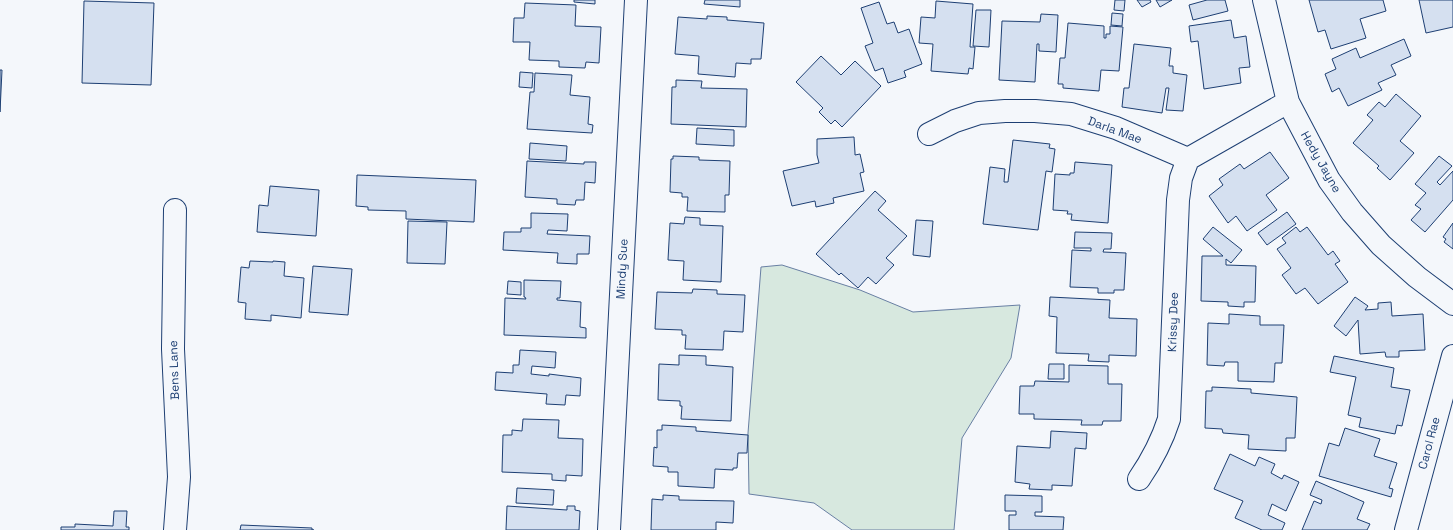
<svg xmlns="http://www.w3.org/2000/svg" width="1453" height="530" font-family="'Space Grotesk',sans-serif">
	<rect width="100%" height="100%" fill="#f4f7fb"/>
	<!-- green -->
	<path fill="#d7e8df" stroke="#687fa3" d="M782 265 860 290 913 312 1020 305 1011 358 962 438 954 530H852L814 503 749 494 748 433 761 267Z"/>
	<!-- building -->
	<path fill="#d5e0f0" stroke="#1d3f73" d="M574 0H595V4L574 2Z
		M705 0H740V7L704 4Z
		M1115 0H1125L1124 11 1114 10Z
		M1137 0H1150L1151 2 1142 7Z
		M1156 0H1172L1160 7Z
		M1207 0H1225L1228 11 1193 20 1189 5Z
		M1309 0H1383L1386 11 1360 19 1366 38 1331 49 1325 30 1318 32Z
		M1419 0H1453V27L1426 33Z
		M84 1 154 3 151 85 82 83Z
		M936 1 973 4 970 47H975L973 69 969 68 968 74 931 71 933 44 919 43 921 17 935 18Z
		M879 2 887 24 894 22 898 33 909 29 922 64 904 71 906 77 888 83 883 68 875 71 865 46 873 43 861 8Z
		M525 3 576 5 575 26 601 27 599 63 586 62 585 68 559 67V61L529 60 530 42H513L514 18H524Z
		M976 10H991L989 47 973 46Z
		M1112 13 1123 14 1122 26 1111 25Z
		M1041 14 1058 15 1056 52 1039 51V44H1037L1035 82 999 80 1002 21 1040 22Z
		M707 16 727 17V20L764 23 761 59H751V64L736 63 735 77 698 74 699 56 675 54 678 17 707 19Z
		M1231 20 1234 38 1246 36 1250 67 1239 68 1241 83 1204 89 1198 41 1191 42 1189 26Z
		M1068 23 1104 26V38H1106V34H1110V26L1123 27 1119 71 1101 70 1099 91 1063 88V84H1058L1060 58H1065Z
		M1404 39 1411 56 1391 65 1396 75 1378 83 1382 90 1348 106 1339 88 1332 92 1325 74 1336 69 1332 59 1356 48 1360 58Z
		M1134 44 1171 48 1169 66H1173V73L1187 75 1183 111 1166 110 1169 88H1166L1162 113 1122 107 1124 88H1129Z
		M821 56 841 75 855 61 881 86 842 127 835 120 831 124 819 112 823 108 796 82Z
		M0 70H2L0 112Z
		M520 72 533 73 532 88 519 87Z
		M535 73 572 75 570 95 590 97 588 124 593 125 592 133 527 129 530 92H534Z
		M676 80 702 81 701 88 747 89 746 127 671 124 672 87H676Z
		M1396 94 1421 116 1400 141 1414 153 1390 180 1377 168 1379 166 1353 143 1373 120 1367 115 1379 102 1385 107Z
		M697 128 734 130V146L696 144Z
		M854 137 855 153V155L860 154 864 172 860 173 864 191 833 198 834 203 816 207 815 201 792 206 783 171 819 163 817 155V139Z
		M1013 140 1050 144 1049 148 1055 149 1052 172 1046 171 1038 230 983 224 990 167 1005 169 1004 182H1008Z
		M530 143 567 146 566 161 529 159Z
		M1270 152 1289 178 1266 195 1277 210 1247 231 1236 216 1228 223 1209 196 1223 185 1219 179 1240 164 1244 169Z
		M673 156 699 157V160L730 161 729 195H725V212L687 211 688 197H682V193L670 192 671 159H673Z
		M1439 156 1452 166 1437 182 1440 185 1453 171V200L1425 232 1411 220 1421 209 1415 205 1426 193 1415 184Z
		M527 161 584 164V162H596L595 183 585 182 584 200H576L575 205 557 204V199L525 197Z
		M1075 162 1112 165 1108 223 1071 220 1072 214H1067L1068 211 1053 210 1055 174 1070 175V173H1074Z
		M357 175 476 180 474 222 406 219V211L368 210V207L356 206Z
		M270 186 319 190 316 236 257 232 259 205 268 206Z
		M875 191 886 201 878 210 907 236 886 258 894 265 876 284 868 277 858 288 841 273 839 275 816 254Z
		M1287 212 1296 224 1267 245 1258 233Z
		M531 213 568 214 567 231 548 230 547 234 590 236 589 254H577V264L557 263 558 253 503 250 504 232H521V228H531Z
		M685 217 700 218V225L723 226 721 282 683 280 684 261 668 260 670 223 684 224Z
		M916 220 933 221 930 257 913 255Z
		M408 221 447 222 445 264 407 263Z
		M1453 223V249L1444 242 1446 239 1443 237Z
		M1213 227 1242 250 1231 263 1226 259V265L1256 266 1255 302H1244V307L1228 306V302L1201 301 1202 256H1223L1203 239Z
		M1296 227 1300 232 1307 227 1328 255 1333 251 1340 261 1335 264 1348 282 1318 304 1305 288 1296 294 1282 275 1291 268 1277 249 1286 243 1282 238Z
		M1075 232 1112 233 1111 249H1104L1103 252 1126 253 1124 290H1114V293H1098V288L1070 287 1072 250 1091 251V248H1074Z
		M250 261 273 262V261L285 262 284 276 304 278 301 318 271 315V321L245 319 246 303 238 302 241 267 249 268Z
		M313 266 352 269 348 315 309 312Z
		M524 280 561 281 560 298H557V300L581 302 580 327 586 328V338L504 335 505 298 526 299 525 297H524Z
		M508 281 521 282V295L507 294Z
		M693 289 717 290V294L745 295 743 332 724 331 723 350 685 349 686 335H682V330L655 329 657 292 692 293Z
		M1050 297 1110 300 1109 318 1137 319 1136 356 1109 355V362L1088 361 1089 354 1056 353 1057 317 1049 316Z
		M1355 297 1368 306 1365 310 1378 309V303L1391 302 1392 316 1423 314 1425 350 1399 351V357H1386L1385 352 1360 354 1358 320 1346 336 1334 326Z
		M1229 314 1260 316V325H1284L1282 363H1275L1274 382 1238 381V362H1225L1224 366 1207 365 1208 323 1229 324Z
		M520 350 556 352 555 368 532 366 531 374 549 376V374L581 378 580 396 566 395 565 405 546 404 547 394 495 390 496 372 513 373V365H519Z
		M679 355 706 356V365L733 367 731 421 681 419 682 406H680V401L658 400 659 364 679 365Z
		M1334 356 1394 368 1391 387 1410 390 1402 426 1397 425 1395 434 1359 427 1361 418 1348 415 1356 377 1330 372Z
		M1049 364H1064V379H1048Z
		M1069 365 1108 366V384H1122L1121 421H1103L1102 425H1081L1082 420 1034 419V414H1019L1020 386H1034L1035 381 1069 382Z
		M1212 387 1251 389V393L1297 397 1295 438H1286V451L1248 449 1249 435 1223 433 1222 429 1205 428 1206 391H1212Z
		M523 419 559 420 558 438 583 439 582 476 566 475V481L552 480V474L502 472 503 435H512V430L522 431Z
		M662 425 696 427V431L748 435 747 453H738L737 468H733V470L715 469 714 488 678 486V472H668V467L653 466 654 447 657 448V430H662Z
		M1345 428 1380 439 1374 456 1397 463 1389 488 1393 489 1391 497 1319 476 1329 443 1339 446Z
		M1051 431 1087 433 1086 449 1075 448 1072 486 1052 485V490L1029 489 1030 484 1015 482 1017 446 1050 448Z
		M1230 454 1255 466 1259 457 1275 464 1271 473 1282 479 1284 475 1299 482 1286 511 1272 504 1268 515 1285 523 1282 530H1262L1235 518 1243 501 1214 489Z
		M1316 481 1364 502 1357 519 1370 524 1367 530H1302L1314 501 1321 504 1322 500 1310 495Z
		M517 488 554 490 553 505 516 503Z
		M663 495 679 496V500L734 501 733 523 716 522V530H651L652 499 663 500Z
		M1005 495 1042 496V512H1035V516L1064 517 1063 530H1009V515H1016V511H1005Z
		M507 506 567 510V506H575V510L580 511 579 530H506Z
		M114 511H127L126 527H129V530H61V527H75V524L113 526Z
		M241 525 312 528V530H314H240Z"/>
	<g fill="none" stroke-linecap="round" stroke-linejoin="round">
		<defs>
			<path id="minor" d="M1264 0 1288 102 1329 180 1352 212 1381 245 1417 277 1453 304
				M929 134 955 121 979 113 1005 111H1035L1071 114 1116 128 1188 159 1288 102
				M175 210 173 349 179 477 175 530
				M1139 479C1152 460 1162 441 1169 419L1178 200 1181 178 1188 159
				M609 530 636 0
				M1406 530 1453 356"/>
		</defs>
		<!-- minor casing -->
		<use href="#minor" stroke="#1d3f73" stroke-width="24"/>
		<!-- minor -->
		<use href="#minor" stroke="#f4f7fb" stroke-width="22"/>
	</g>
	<g text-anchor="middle" stroke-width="3" stroke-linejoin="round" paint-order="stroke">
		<!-- street labels -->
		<g font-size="12" fill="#1d3f73" stroke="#f4f7fb">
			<text transform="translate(1115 130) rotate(20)" y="4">Darla Mae</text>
			<text transform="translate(1321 162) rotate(60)" y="4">Hedy Jayne</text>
			<text transform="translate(622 269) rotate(-87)" y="4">Mindy Sue</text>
			<text transform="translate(1173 322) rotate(-88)" y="4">Krissy Dee</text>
			<text transform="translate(174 370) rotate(-92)" y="4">Bens Lane</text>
			<text transform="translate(1429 443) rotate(-75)" y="4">Carol Rae</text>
		</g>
	</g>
</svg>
